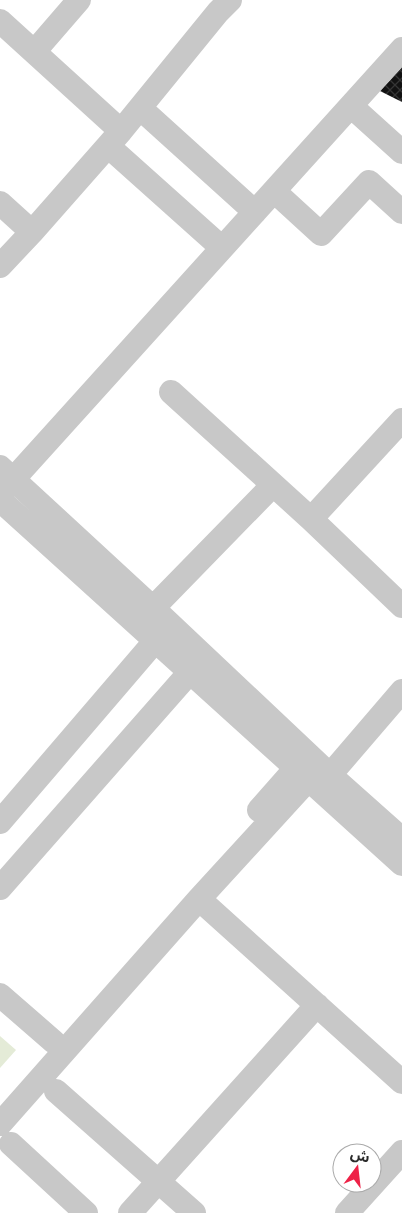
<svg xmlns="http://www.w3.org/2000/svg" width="402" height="1213" font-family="'Exo 2','Noto Sans Arabic',sans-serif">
	<defs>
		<pattern id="building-cross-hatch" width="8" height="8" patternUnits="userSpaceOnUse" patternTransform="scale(1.25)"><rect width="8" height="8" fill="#121212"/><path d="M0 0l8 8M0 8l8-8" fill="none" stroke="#353535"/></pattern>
	</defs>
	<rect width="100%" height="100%" fill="#fff"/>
	<!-- park -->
	<path fill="#e4ebd7" d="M0 1036 16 1050 0 1068Z"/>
	<!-- building -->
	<path fill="url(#building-cross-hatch)" d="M402 67V102L380 91Z"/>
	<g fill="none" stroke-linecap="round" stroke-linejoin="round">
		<!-- minor -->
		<path stroke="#c8c8c8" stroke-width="24" d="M0 21 121 131
			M34 52 79 0
			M351 106 402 152
			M140 108 255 212
			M108 146 222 248
			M274 191 321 234 369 182 402 212
			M0 203 32 232
			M0 266 32 232 121 131 218 12 230 0
			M171 392 311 519 402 606
			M0 467 153 608 330 775 402 839
			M0 494 402 49
			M0 500 402 864
			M311 519 402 420
			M153 608 273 485
			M330 775 402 691
			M259 810 296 768
			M0 822 156 640
			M0 888 190 672
			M199 899 402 1082
			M0 995 54 1042
			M56 1091 194 1213
			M0 1124 199 899 308 780
			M11 1144 86 1213
			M130 1213 317 1005
			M347 1213 402 1152"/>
	</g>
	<!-- north arrow -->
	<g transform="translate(357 1168) rotate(15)"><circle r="24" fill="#ffffff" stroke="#aaaaaa"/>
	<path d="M0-4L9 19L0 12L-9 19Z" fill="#ee2247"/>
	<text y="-8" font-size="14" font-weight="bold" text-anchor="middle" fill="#2b2b2b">ش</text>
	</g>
</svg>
